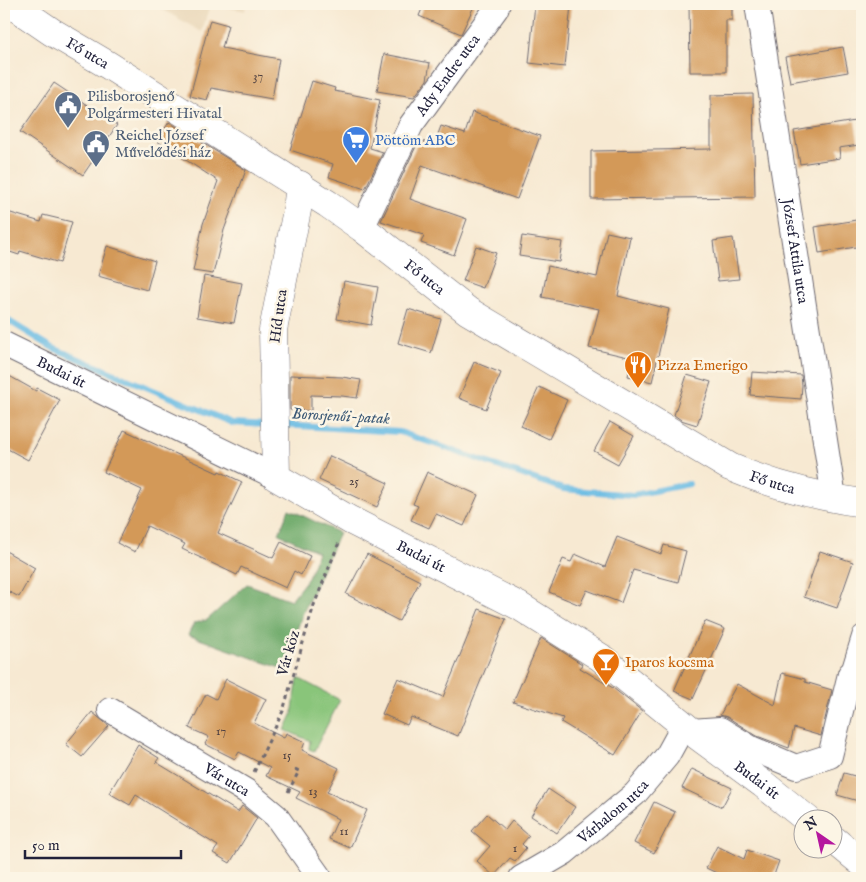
<svg xmlns="http://www.w3.org/2000/svg" width="866" height="882" font-family="'IM FELL English',serif">
	<rect width="100%" height="100%" fill="#fcf5e5"/>
	<filter id="ink" filterUnits="userSpaceOnUse"><feTurbulence type="fractalNoise" baseFrequency=".02" numOctaves="2"/><feDisplacementMap in="SourceGraphic" scale="10" xChannelSelector="R" yChannelSelector="G"/><feConvolveMatrix kernelMatrix="1 2 1 2 8 2 1 2 1" color-interpolation-filters="sRGB"/></filter>
	<filter id="wash" filterUnits="userSpaceOnUse"><feTurbulence type="fractalNoise" baseFrequency=".0096" numOctaves="4" result="noise"/><feDisplacementMap in="SourceGraphic" scale="20" xChannelSelector="R" yChannelSelector="G"/><feGaussianBlur stdDeviation="1.12" result="paint"/><feColorMatrix in="noise" values="0 0 0 0 0 0 0 0 0 0 0 0 0 0 0 0 0 1.4 0 .05"/><feComposite in="paint" operator="in"/></filter>
	<g filter="url(#wash)">
		<rect width="100%" height="100%" fill="#f7e9d2"/>
		<!-- built -->
		<path fill="#ead8ba" d="M153 4H246L245 11 210 4 202 32Z"/>
		<!-- green -->
		<path fill="#89c57a" stroke="#56745a" d="M298 678 340 700 314 751 309 749 310 741 285 730 292 715Z"/>
		<!-- forest -->
		<path fill="#6eaa6a" stroke="#486652" d="M289 509 339 533 303 613 283 669 188 635 194 623 207 620 247 584 291 600 308 578 318 552 279 534Z"/>
		<g fill="none" stroke-linecap="round" stroke-linejoin="round">
			<!-- stream -->
			<path stroke="#68bbe4" stroke-width="6" d="M4 318 53 348 232 423 269 425
				M282 425 400 432 563 489 633 495 689 484"/>
		</g>
		<g id="blocks">
			<!-- building -->
			<path fill="#d39958" d="M424 4H475L461 34 419 16Z
				M535 4H571L565 67 529 63Z
				M689 4H732V20H726V72H690Z
				M210 20 228 25 222 48 279 59 272 99 211 88 207 100 190 96Z
				M843 47 848 72 790 82 785 57Z
				M384 54 430 63 427 80 414 97 377 91Z
				M312 81 335 88 334 91 380 100 370 148 383 152 365 189 329 177 333 164 290 150Z
				M54 83 117 125 83 175 20 132Z
				M753 94 755 197 591 199V151L711 149V95Z
				M472 112 540 136 517 199 422 165 410 199 467 219 454 255 421 243 424 235 381 221 419 140 434 145 441 126 465 134Z
				M855 121 859 145 839 148 840 158 800 164 794 131Z
				M169 122 246 170 224 230 213 274 193 271 203 224 218 181 157 141Z
				M4 211 41 222 43 215 72 222 60 263 20 251 19 255 4 250Z
				M862 219V246L819 253 815 227Z
				M607 232 630 237 618 296 669 309 652 382 628 376 632 358 589 348 599 309 542 297 548 266 597 277Z
				M522 236 562 242 559 262 519 256Z
				M733 238 739 279 718 281 713 241Z
				M107 246 155 261 147 290 98 276Z
				M476 246 496 253 483 288 463 281Z
				M204 276 242 283 234 323 197 317Z
				M344 281 378 287 371 325 337 319Z
				M408 309 441 319 431 353 398 343Z
				M474 362 501 373 486 409 459 398Z
				M752 372 801 375 802 385 801 399 750 395Z
				M4 373 36 391 37 388 60 400 28 460 4 447Z
				M290 375 342 377 361 380 357 398 342 396 311 395V411L290 410Z
				M687 375 711 382 697 425 681 420 674 415Z
				M539 387 567 400 549 439 521 426Z
				M610 422 634 436 618 464 594 451Z
				M124 430 218 473 219 471 242 482 218 533 273 558 281 542 310 556 301 575 294 571 286 588 241 567 237 575 182 549 185 544 147 526 135 552 117 543 142 490 104 472Z
				M330 456 388 483 377 507 319 480Z
				M427 472 478 495 464 526 436 514 429 528 411 520 418 506 413 504Z
				M617 537 661 554 664 545 686 551 678 582 633 570 621 603 587 590 580 605 549 592 563 559 571 562 575 554 605 567Z
				M4 550 35 568 19 597 4 589Z
				M820 551 853 562 837 608 804 597Z
				M367 554 420 581 399 621 346 594Z
				M479 609 506 619 458 736 411 717 407 725 382 714 398 678 443 697Z
				M705 621 725 629 693 699 674 691Z
				M541 638 582 664 580 668 613 688 642 711 615 755 561 722 563 718 513 702Z
				M782 673 805 679V682L832 690 821 736 794 728 789 748 757 736 727 717 720 715 737 684 775 705Z
				M226 679 266 699 254 723 284 738 286 733 305 742 302 750 339 768 327 792 367 810 350 848 329 839 338 819 296 798 300 792 266 776 270 768 239 752 235 759 205 744 209 737 189 728 206 694 216 699Z
				M92 712 109 726 82 757 66 744Z
				M138 745 159 758 156 762 238 812 242 806 257 818 230 863 213 853 218 846 136 795 130 805 109 793Z
				M692 769 732 788 722 807 682 788Z
				M844 773 862 778V802L837 795Z
				M548 789 575 807 557 833 531 816Z
				M654 802 675 812 654 853 634 843Z
				M487 814 505 830 512 821 529 836 522 844 526 848 515 861 510 858 494 876 477 861 490 846 472 831Z
				M717 846 744 859 747 850 779 861 773 878H727L706 868Z"/>
		</g>
	</g>
	<g filter="url(#ink)">
		<use href="#blocks" fill-opacity="0" stroke="#6d6870" stroke-width="1"/>
		<g fill="none" stroke-linecap="round" stroke-linejoin="round">
			<defs>
				<path id="pedestrian" d="M850 674 862 635"/>
				<g id="minor">
					<path id="s1" d="M757 4 834 498"/>
					<path id="s2" d="M362 228 411 125 496 9 498 4"/>
					<path id="s3" d="M4 344 276 477"/>
					<path id="s4" d="M110 710 246 791 276 816 320 878"/>
					<path d="M691 731 720 729 751 748 796 767 830 756 850 674"/>
					<path id="s5" d="M521 878 564 853 635 794 667 756 684 725"/>
				</g>
				<g id="tertiary">
					<path id="s6" d="M11 4 52 32 108 65 328 204 362 228 468 311 730 467C772 485 816 496 862 503"/>
					<path id="s7" d="M300 185 297 210 273 330 276 477 350 520 519 606 600 657 691 731 763 784 808 820"/>
					<path d="M834 840 862 863"/>
				</g>
			</defs>
			<!-- pedestrian casing -->
			<use href="#pedestrian" stroke="#6d6870" stroke-width="21"/>
			<!-- minor casing -->
			<use href="#minor" stroke="#6d6870" stroke-width="26"/>
			<!-- tertiary casing -->
			<use href="#tertiary" stroke="#6d6870" stroke-width="29"/>
			<!-- path -->
			<path stroke="#6d6870" stroke-width="3" stroke-dasharray="4 4" stroke-linecap="butt" d="M254 772 283 711 314 605 340 540
				M288 792 299 771 293 768"/>
			<!-- pedestrian -->
			<use href="#pedestrian" stroke="#fff" stroke-width="19"/>
			<!-- minor -->
			<use href="#minor" stroke="#fff" stroke-width="24"/>
			<!-- tertiary -->
			<use href="#tertiary" stroke="#fff" stroke-width="28"/>
		</g>
	</g>
	<!-- icons -->
	<defs>
		<symbol id="civic-pin" viewBox="-11 -11 22 30"><path d="M0 17L-7.5 6A9.5 9.5 0 1 1 7.5 6Z" fill="#5c6f8a" stroke="#fcf5e5"/><path d="M-.6-6.5H3V-4.5H.6V-3L4-1V1h2V6H-6V1h2V-1L-.6-3ZM-1.2 2.5V6h2.4V2.5Z" fill="#fff"/></symbol>
		<symbol id="supermarket-pin" viewBox="-11 -11 22 30"><path d="M0 17L-7.5 6A9.5 9.5 0 1 1 7.5 6Z" fill="#3f7fe0" stroke="#fcf5e5"/><path d="M-6-5.5h2.5l.6 2H6L4.5 2H-2.5L-4.4-4H-6ZM-1.5 3.2a1.3 1.3 0 1 0 .1 0ZM3 3.2a1.3 1.3 0 1 0 .1 0Z" fill="#fff"/></symbol>
		<symbol id="restaurant-pin" viewBox="-11 -11 22 30"><path d="M0 17L-7.5 6A9.5 9.5 0 1 1 7.5 6Z" fill="#e8710a" stroke="#fcf5e5"/><path d="M-5-6h1v4h1v-4h1v4h1v-4h1v5L-1.5 .5V6h-2V.5L-5-1ZM5-6V6H3V1.5H1.5Q1.5-4 5-6Z" fill="#fff"/></symbol>
		<symbol id="bar-pin" viewBox="-11 -11 22 30"><path d="M0 17L-7.5 6A9.5 9.5 0 1 1 7.5 6Z" fill="#e8710a" stroke="#fcf5e5"/><path d="M-6-5H6L.8 .8V4.5H3.5V6h-7V4.5H-.8V.8Z" fill="#fff"/></symbol>
	</defs>
	<g fill-rule="evenodd">
		<use href="#civic-pin" x="52" y="89" width="32" height="43"/>
		<use href="#supermarket-pin" x="340" y="124" width="32" height="43"/>
		<use href="#civic-pin" x="80" y="128" width="32" height="43"/>
		<use href="#restaurant-pin" x="622" y="349" width="32" height="43"/>
		<use href="#bar-pin" x="590" y="646" width="32" height="43"/>
	</g>
	<g text-anchor="middle" stroke-width="5" stroke-linejoin="round" paint-order="stroke">
		<!-- number labels -->
		<g font-size="12" fill="#4e4042">
			<text x="258" y="80">37</text>
			<text x="354" y="485">25</text>
			<text x="221" y="735">17</text>
			<text x="287" y="759">15</text>
			<text x="313" y="795">13</text>
			<text x="344" y="835">11</text>
			<text x="515" y="852">1</text>
		</g>
		<!-- street labels -->
		<g font-size="15" fill="#22223b" stroke="#fcf5e5">
			<text dy="5" stroke="none"><textPath href="#s6" startOffset="91">Fő utca</textPath></text>
			<text dy="5" stroke="none"><textPath href="#s2" startOffset="176">Ady Endre utca</textPath></text>
			<text dy="5" stroke="none"><textPath href="#s1" startOffset="250">József Attila utca</textPath></text>
			<text dy="5" stroke="none"><textPath href="#s6" startOffset="496">Fő utca</textPath></text>
			<text transform="translate(278 316) rotate(-82)" y="5">Híd utca</text>
			<text dy="5" stroke="none"><textPath href="#s3" startOffset="64">Budai út</textPath></text>
			<text dy="5" stroke="none"><textPath href="#s6" startOffset="901">Fő utca</textPath></text>
			<text dy="5" stroke="none"><textPath href="#s7" startOffset="460">Budai út</textPath></text>
			<text transform="translate(288 653) rotate(-74)" y="5">Vár köz</text>
			<text dy="5" stroke="none"><textPath href="#s7" startOffset="865">Budai út</textPath></text>
			<text dy="5" stroke="none"><textPath href="#s4" startOffset="136">Vár utca</textPath></text>
			<text dy="5" stroke="none"><textPath href="#s5" startOffset="114">Várhalom utca</textPath></text>
		</g>
		<!-- service labels -->
		<g font-size="15" fill="#4e5e75" stroke="#fcf5e5" text-anchor="start">
			<text x="87" y="101">Pilisborosjenő<tspan x="87" dy="17">Polgármesteri Hivatal</tspan></text>
			<text x="115" y="140">Reichel József<tspan x="115" dy="17">Művelődési ház</tspan></text>
		</g>
		<!-- shop labels -->
		<g font-size="15" fill="#366cbe" stroke="#fcf5e5" text-anchor="start">
			<text x="375" y="145">Pöttöm ABC</text>
		</g>
		<!-- food labels -->
		<g font-size="15" fill="#c56008" stroke="#fcf5e5" text-anchor="start">
			<text x="657" y="370">Pizza Emerigo</text>
			<text x="625" y="667">Iparos kocsma</text>
		</g>
		<!-- water labels -->
		<g font-size="16" font-style="italic" fill="#3a5876" stroke="#fcf5e5">
			<text transform="translate(341 415) rotate(3)" y="6">Borosjenői-patak</text>
		</g>
	</g>
	<!-- margin -->
	<rect width="866" height="882" fill="none" stroke="#fcf5e5" stroke-width="20"/>
	<!-- north arrow -->
	<g transform="translate(818 834) rotate(326)"><circle r="24" fill="#fcf5e5" stroke="#a5a1a1"/>
	<path d="M0-4L9 19L0 12L-9 19Z" fill="#b5179e"/>
	<text y="-8" font-size="14" font-weight="bold" text-anchor="middle" fill="#22223b">N</text>
	</g>
	<!-- scale -->
	<path d="M25 850v8h156v-8" fill="none" stroke="#22223b" stroke-width="2.5"/>
	<text x="32" y="850" font-size="15" fill="#22223b" stroke="#fcf5e5" stroke-width="4" paint-order="stroke">50 m</text>
</svg>
